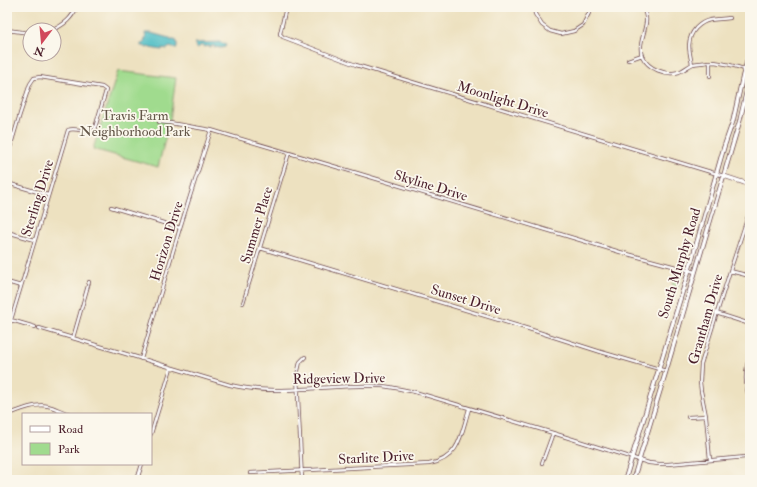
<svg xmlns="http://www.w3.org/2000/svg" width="757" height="487" font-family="'IM FELL Double Pica',serif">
	<rect width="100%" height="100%" fill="#fbf7ec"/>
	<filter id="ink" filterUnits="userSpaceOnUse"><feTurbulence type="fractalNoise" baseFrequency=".025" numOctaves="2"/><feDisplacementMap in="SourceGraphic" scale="8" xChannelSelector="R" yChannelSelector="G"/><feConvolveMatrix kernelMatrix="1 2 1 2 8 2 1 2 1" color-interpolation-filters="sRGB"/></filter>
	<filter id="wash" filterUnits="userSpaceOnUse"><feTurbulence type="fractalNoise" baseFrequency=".012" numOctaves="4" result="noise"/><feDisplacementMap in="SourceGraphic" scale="16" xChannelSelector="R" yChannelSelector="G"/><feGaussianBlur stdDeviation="0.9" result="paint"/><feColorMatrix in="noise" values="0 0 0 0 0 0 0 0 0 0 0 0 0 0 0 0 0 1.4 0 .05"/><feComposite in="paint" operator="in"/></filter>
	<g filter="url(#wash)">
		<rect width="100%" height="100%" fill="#ede1c0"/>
		<!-- green -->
		<path fill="#a0db8e" stroke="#757d5c" d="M118 71 176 78 170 120 158 167 93 149Z
			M677 270 683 272 678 287 672 285Z"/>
		<!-- water -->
		<path fill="#4fbdc5" stroke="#4c6e78" d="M145 33H151L169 38 170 40H176L177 44V48H173L170 47 167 49 162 48V50L150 48 149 47 147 48 144 46H141V44L144 43 145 39H146Z
			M220 42 226 45 225 47 221 48 214 47 213 45 211 47 207 46 205 47 202 45 197 48 195 43Z"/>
	</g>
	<g filter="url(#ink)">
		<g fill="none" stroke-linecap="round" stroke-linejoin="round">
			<defs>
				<path id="street" d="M286 7 280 34 283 37 356 65 724 176
					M445 7 458 10 470 7
					M534 7 535 14 542 25 550 31 561 34 574 31 583 25 592 7
					M643 7C645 12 647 17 646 22 645 33 638 45 642 56 648 69 666 76 679 72 684 70 688 66 693 64 697 63 703 63 708 62 721 61 733 66 745 69
					M7 30 30 33
					M53 30C65 24 71 19 77 7
					M628 60 642 55
					M692 64C689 51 686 39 696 28 700 24 705 21 710 20 716 19 723 19 730 18
					M710 76V62
					M159 122 170 123 211 130 357 173 620 252 695 272
					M7 133 14 135
					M7 158 20 114 30 84 34 78 40 77 102 87 106 90 105 94 94 131C85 133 76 127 68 130L11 320 7 327
					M7 183 48 195
					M111 207 180 228
					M744 228 750 229
					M7 232 35 240
					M260 248 532 330 601 352 666 371
					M730 271 750 276
					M7 282 21 286
					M243 303 289 153
					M716 313 750 324
					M11 320 35 327
					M39 328 230 385C280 397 332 383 382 386 393 387 404 390 415 392L553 433 649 463 659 464H668L746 457 750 456
					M73 338 89 282
					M750 354C744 374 745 383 750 403
					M141 359 180 228 211 130
					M7 415C20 410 35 403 48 406 56 408 62 412 70 414
					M688 417 706 416
					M151 434 171 368
					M710 460 706 416 701 391 700 382 701 364 730 271 750 210
					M542 463 553 433
					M250 473 429 464C460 459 461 434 469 409
					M137 480 142 464
					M302 480 297 375 300 362 305 357"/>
				<path id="secondary" d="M724 176 742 182 750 185
					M625 480 689 270 724 147 733 121 743 75 750 52
					M633 480 666 371 740 120 750 76"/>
			</defs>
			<!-- street casing -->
			<use href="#street" stroke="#623c41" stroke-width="4"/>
			<!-- secondary casing -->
			<use href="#secondary" stroke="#623c41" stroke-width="5"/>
			<!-- street -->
			<use href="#street" stroke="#fff" stroke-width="2.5"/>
			<!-- secondary -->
			<use href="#secondary" stroke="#fff" stroke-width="3.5"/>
		</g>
	</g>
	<g text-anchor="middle" stroke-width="3.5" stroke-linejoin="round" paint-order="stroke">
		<!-- street labels -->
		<g font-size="14" fill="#4a1f2b" stroke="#fbf7ec">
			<text transform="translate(503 99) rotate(17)" y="5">Moonlight Drive</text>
			<text transform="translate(431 185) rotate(17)" y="5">Skyline Drive</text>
			<text transform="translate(37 198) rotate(-73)" y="5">Sterling Drive</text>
			<text transform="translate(256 225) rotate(-73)" y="5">Summer Place</text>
			<text transform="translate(166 241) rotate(-73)" y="5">Horizon Drive</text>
			<text transform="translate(679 263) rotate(-73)" y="5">South Murphy Road</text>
			<text transform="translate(466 299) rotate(17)" y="5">Sunset Drive</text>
			<text transform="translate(705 319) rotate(-74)" y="5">Grantham Drive</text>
			<text transform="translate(339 378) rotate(-1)" y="5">Ridgeview Drive</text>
			<text transform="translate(376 457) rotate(-3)" y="5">Starlite Drive</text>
		</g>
		<!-- park labels -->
		<g font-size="14" fill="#645749" stroke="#fbf7ec">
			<text x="135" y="120">Travis Farm<tspan x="135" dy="16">Neighborhood Park</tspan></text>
		</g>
	</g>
	<!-- margin -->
	<rect width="757" height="487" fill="none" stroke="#fbf7ec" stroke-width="24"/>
	<!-- legend -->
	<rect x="22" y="413" width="130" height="52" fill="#fbf7ec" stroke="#b4a19f"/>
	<rect x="30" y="426" width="20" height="6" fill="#ffffff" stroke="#b4a19f"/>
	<text x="58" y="433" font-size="12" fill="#4a1f2b">Road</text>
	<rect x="30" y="443" width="20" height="12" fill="#a0db8e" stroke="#b4a19f"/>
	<text x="58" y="453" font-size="12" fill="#4a1f2b">Park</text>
	<!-- north arrow -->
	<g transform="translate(42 42) rotate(196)"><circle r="19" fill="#fbf7ec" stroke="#b4a19f"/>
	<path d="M0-3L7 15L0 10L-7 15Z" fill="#d1495b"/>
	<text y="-6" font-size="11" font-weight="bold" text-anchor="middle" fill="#4a1f2b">N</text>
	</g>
</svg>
